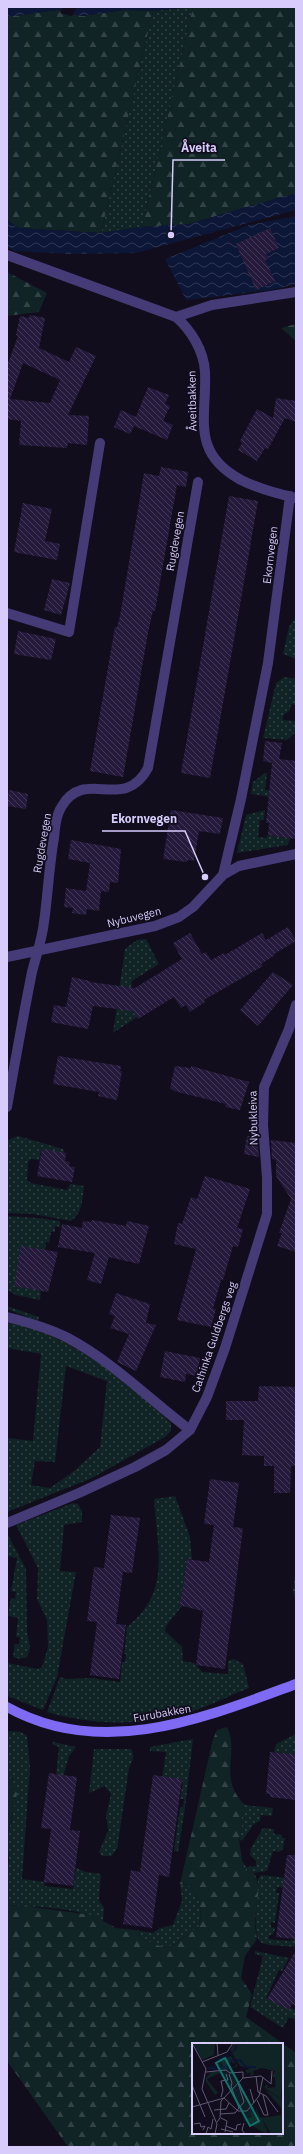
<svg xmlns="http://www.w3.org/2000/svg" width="303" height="2154" font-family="'IBM Plex Sans',sans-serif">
	<defs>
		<pattern id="grass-dots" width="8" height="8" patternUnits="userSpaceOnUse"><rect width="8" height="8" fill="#102325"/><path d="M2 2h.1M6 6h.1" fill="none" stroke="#324246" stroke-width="1.8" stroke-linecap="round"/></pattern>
		<pattern id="forest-firs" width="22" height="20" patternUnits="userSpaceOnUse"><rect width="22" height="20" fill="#102325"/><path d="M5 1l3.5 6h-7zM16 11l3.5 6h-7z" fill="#324246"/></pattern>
		<pattern id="water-waves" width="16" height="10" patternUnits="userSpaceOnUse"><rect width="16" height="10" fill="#0c1636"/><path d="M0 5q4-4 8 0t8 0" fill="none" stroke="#2f3754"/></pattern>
		<pattern id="building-back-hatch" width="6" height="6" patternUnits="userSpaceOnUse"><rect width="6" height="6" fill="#251a3b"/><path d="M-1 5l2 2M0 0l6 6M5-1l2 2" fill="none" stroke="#443a58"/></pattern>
	</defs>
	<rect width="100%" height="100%" fill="#110d1c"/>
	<!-- grass -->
	<path fill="url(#grass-dots)" fill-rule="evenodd" d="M193 7 142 227 101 233 153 11Z
		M296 617V659L283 654 289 627Z
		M284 677 296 679V705L291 704 290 710 283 716V720L296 721V732L287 740 263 738 276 683Z
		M265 773H267L265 790 274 791 293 800 251 794 253 782Z
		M265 810 264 820H260L258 837 267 838V835L290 838 288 845 237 853 246 815Z
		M146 939 159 964 132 981 130 1007 137 1017 113 1033 125 949 137 940Z
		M18 1136 63 1149 66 1156 41 1151 39 1160 31 1159 28 1162 27 1180 31 1183 67 1190 70 1184 84 1186C82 1200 83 1212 71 1221L33 1214 7 1213V1149L8 1140Z
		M7 1216 38 1218 60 1221V1227L55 1226V1232H51L49 1243 46 1242 40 1300 16 1295 7 1290Z
		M7 1306 39 1317 38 1321 7 1309Z
		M7 1322C59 1327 135 1386 171 1423V1431L165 1437 92 1478 7 1512V1438L33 1441 41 1354 7 1348ZM66 1366 107 1381 100 1447 73 1472 50 1488 31 1485 35 1461 55 1462Z
		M175 1496 190 1537 192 1559H187L184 1578 189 1579 183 1587 179 1604 182 1606 166 1626 165 1631 182 1647 183 1661 194 1663 202 1672 228 1674V1661L234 1659 243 1664 249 1688C228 1696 206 1708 184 1714 138 1726 92 1725 47 1712L60 1677 66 1679 91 1678 120 1682 122 1662H125L126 1654H124L127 1627C172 1591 157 1549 154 1499Z
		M73 1503 78 1504 82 1511V1522L64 1525 60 1571 76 1572 57 1677 43 1710 7 1696V1663L38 1669 42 1667 48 1647 47 1620 37 1599 38 1568 16 1525Z
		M7 1533 26 1569 27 1631 30 1648 27 1657 20 1659 13 1657 15 1644H19L20 1637H16L18 1618 8 1616 11 1598 15 1599 16 1592 11 1591 17 1558 7 1556Z
		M296 1567V1602L293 1591Z
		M10 1731 21 1732 27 1736 30 1767 22 1879 45 1882 44 1886 73 1889 76 1868 86 1872 101 1874 99 1900 104 1908 103 1922C80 1907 35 1907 7 1905V1866L9 1862 7 1837 13 1813V1780L7 1776V1732Z
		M296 1734V1768H293V1754L274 1752 276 1744Z
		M193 1739 185 1808 178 1852 174 1851 180 1807H183L184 1799H180L183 1782 162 1779 166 1752 150 1751V1747Z
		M53 1742 76 1747 69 1756 63 1777 56 1776 59 1747 52 1744Z
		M94 1749H131C135 1756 133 1761 129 1768L117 1849 111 1856H102L99 1852 108 1831 106 1815 111 1794 105 1786 89 1793Z
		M245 1805 273 1808 272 1816 261 1815 260 1821 254 1824 242 1841 239 1839 242 1829 241 1813Z
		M263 1828 274 1829V1834L282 1835V1838H285L283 1849 279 1852 273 1851 267 1871 254 1873 245 1871 246 1867 256 1866V1861L250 1855 251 1848Z
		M261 1875 296 1879V1889L277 1887 276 1893H279L275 1923 271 1922V1927L275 1928 274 1933 269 1936V1939L290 1941 296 1938V1947C288 1946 268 1946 262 1943 250 1937 259 1892 258 1879Z
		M180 1884 189 1885C200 1897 203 1910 199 1926L176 1944 165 1948 140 1938 134 1930 153 1933 160 1928 173 1925 182 1901Z
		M255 1951 289 1958 282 1971 279 1970 266 1998 289 2010 290 2008 296 2010V2020L289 2017 283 2028 250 2007 263 1956 255 1954Z"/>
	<!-- forest -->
	<path fill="url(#forest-firs)" fill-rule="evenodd" d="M193 7H296V193L189 224 142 227Z
		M57 10 82 16 124 10 153 11 101 233 19 228 7 220V17Z
		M7 272 47 293 39 312 7 316Z
		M296 324V341L281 328Z
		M227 1727C240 1753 217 1778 245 1805L241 1813 242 1829 239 1839 242 1861 246 1867V1871L254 1873C263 1888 255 1906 255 1923 255 1928 256 1933 257 1939L245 1956 241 1978 252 1994 246 2017 296 2053V2147H68L7 2061V1905L32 1907 92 1915 116 1928 134 1930 140 1938 165 1948 176 1944 199 1926C203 1910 200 1897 189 1885L180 1884 213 1739 217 1730ZM193 2044H282V2133H193Z
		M7 1776 13 1780 17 1794 7 1837Z"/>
	<!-- water -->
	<path fill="url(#water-waves)" d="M7 7H191L153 11 124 10 82 16 57 10 7 17Z
		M296 193V210L136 253 70 254 14 251 7 246V220L19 228 101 233 142 227 189 224Z
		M296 216V284L272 290 186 300 165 259 249 225Z"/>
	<!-- pier -->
	<path fill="#110d1c" d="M63 7H77L72 16 60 13Z"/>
	<!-- building -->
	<path fill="url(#building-back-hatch)" fill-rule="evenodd" d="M270 228 279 248 266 254 269 259 265 260 275 281 256 290 236 244Z
		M30 315 45 318 39 348 69 362 76 347 96 356 68 415 89 416 87 445 68 443 67 448 19 445 21 421 7 419V366L18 336 16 335 20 316 29 318ZM23 363 60 380 50 403 10 399Z
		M148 387 169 395 165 404 170 406 163 421 173 425 167 440 134 426 130 434 114 427 121 410 136 417Z
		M276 398 296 401V422L285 418 268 449 265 448 257 461 238 450 242 443 240 441 257 409 273 418Z
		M161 467 188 472 186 487 177 485 155 611 153 610 148 633 123 777 90 771 115 627H117L120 616 144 473 159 476Z
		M229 496 258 501 210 778 181 773Z
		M23 503 52 509 45 541 60 544 57 560 14 552Z
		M52 579 70 583 61 615 44 610Z
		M18 631 56 639 51 660 14 654Z
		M265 741 282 743 279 759 296 761V839L268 835 269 823H266L272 763 263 761Z
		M9 790 28 794 26 809 7 806Z
		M171 810 223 818 220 834 199 831 194 861 188 860 187 862 163 859Z
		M71 840 121 849 118 883 110 882 109 892 101 891 99 911 87 909 86 915 72 913 73 908 64 907 66 888 86 891 90 863 68 859Z
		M288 927 296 941 274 954 275 955 261 964 263 966 204 1000 205 1002 190 1012 186 1005 181 1008 174 997 138 1019 133 1011 93 1006 88 1029 51 1022 54 1005 66 1007 72 977 90 981V982L135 988 182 959 173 943 190 933 202 954 206 952 211 960 224 953 225 955 262 933 266 940Z
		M273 972 293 985 258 1026 240 1010Z
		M58 1056 121 1066 120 1071H122L117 1100 98 1096 99 1092 53 1084Z
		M175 1066 191 1068V1066L249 1082 240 1110 225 1107 226 1104 174 1091 170 1088Z
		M247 1136 257 1138 259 1157 244 1154Z
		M271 1140 296 1143V1252L277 1246 282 1233H279L291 1199 276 1176V1160L272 1159Z
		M42 1149 66 1153 65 1161 70 1162 69 1166 75 1167 72 1182 37 1176Z
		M205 1176 250 1189 237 1228 243 1229 238 1247 233 1246 223 1280H221L213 1309H216L211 1327 177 1320 196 1249 174 1244 178 1223 182 1224 191 1197 197 1199Z
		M92 1220 126 1226 127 1221 149 1226 139 1264 109 1257 101 1284 87 1280 95 1253 58 1247 62 1224 82 1228 83 1221 91 1222Z
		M21 1246 58 1252 48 1292 14 1286Z
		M116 1293 150 1304 146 1323 156 1325 136 1371 117 1362 129 1334 110 1328 115 1316 109 1314Z
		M165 1351 200 1358 197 1376 186 1374 185 1382 160 1377Z
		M259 1386 296 1387 295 1466H291L290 1493H274V1466H264V1456L242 1455 244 1420H226V1401H258Z
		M210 1479 239 1483 233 1527 243 1528 225 1669 196 1665 203 1611 179 1605 185 1579 184 1578 187 1559 209 1562 214 1525 204 1524Z
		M111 1515 140 1518 132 1573 123 1572 116 1624 126 1625 119 1679 90 1675 97 1622 87 1621 94 1567 104 1568Z
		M270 1752 296 1754V1800L270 1797V1794H266Z
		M49 1773 77 1777 70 1830 80 1831 73 1886 44 1882 51 1829 41 1828Z
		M153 1775 182 1779 169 1877 159 1875 152 1928 123 1924 131 1870 140 1872Z
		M287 1855H296V1939L276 1937Z
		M296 1950V2006L292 2004 289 2010 267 1999Z"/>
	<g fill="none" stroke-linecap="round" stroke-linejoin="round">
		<!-- lane -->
		<path stroke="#453b77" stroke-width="10" d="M176 317 212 305 296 292
			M7 613 69 632 100 443
			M7 1317C27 1322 49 1328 68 1338 113 1362 149 1399 190 1430"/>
		<!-- street -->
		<path stroke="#453b77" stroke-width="10" d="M7 255 176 317C191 330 204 351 205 372 207 418 190 452 241 480 257 488 278 494 296 498
			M223 875 241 799 268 663 290 496
			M7 957 155 926 179 917 193 907 223 875 239 866 296 854
			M7 1107C15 1062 23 1017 32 972 36 956 42 940 44 922 48 894 49 866 54 838 55 827 56 815 62 806 85 767 124 813 148 768L198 482
			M7 1523 79 1493 135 1467 166 1450 190 1430 207 1397 225 1348 267 1214V1178L263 1125 264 1087 289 1029 296 1005"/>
		<!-- secondary -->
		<path stroke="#7f6af3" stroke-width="10" d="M7 1707C102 1760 204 1718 296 1684"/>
	</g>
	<g text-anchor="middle" stroke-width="3.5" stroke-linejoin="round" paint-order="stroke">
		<!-- street labels -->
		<g font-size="11" fill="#d7ccfb" stroke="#110d1c">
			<text transform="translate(192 401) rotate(-91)" y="4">Åveitbakken</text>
			<text transform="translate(175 541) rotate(-80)" y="4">Rugdevegen</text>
			<text transform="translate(270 555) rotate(-83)" y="4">Ekornvegen</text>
			<text transform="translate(42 843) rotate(-80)" y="4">Rugdevegen</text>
			<text transform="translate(134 917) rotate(-14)" y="4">Nybuvegen</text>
			<text transform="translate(253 1118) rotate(-91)" y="4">Nybukleiva</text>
			<text transform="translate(214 1337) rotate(-71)" y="4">Cathinka Guldbergs veg</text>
			<text transform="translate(162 1713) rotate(-10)" y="4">Furubakken</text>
		</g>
	</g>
	<!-- overview -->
	<g transform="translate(192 2043)">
		<rect width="91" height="91" fill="#110d1c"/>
		<path d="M91 26 89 54 91 58 72 44 75 41 76 45 83 44 85 33Z" fill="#102325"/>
		<path d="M42 0H44V5L40 9 44 7 45 0H91V26L85 33 83 44V34H80L83 28 69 25 61 28 62 32H58L59 28 56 31 53 28 58 25 48 23 38 7ZM39 13 46 24 37 25 44 23 43 20 37 19 32 24 29 17ZM19 29H30L15 36 26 50 23 52 14 39V35ZM72 45 91 58V91H79L70 76 76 89 72 90 51 77 60 74 58 67 66 75 63 61 68 75 89 72V65Z" fill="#102325"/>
		<path d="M1 0H23L22 12 10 17Z" fill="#102325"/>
		<path d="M45 0V4L39 13 26 20 22 25H30L42 14 43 17 38 19 34 26 22 27 6 22 0 33 5 22H7L12 24H21L29 14 38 13Z" fill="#0c1636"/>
		<path fill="none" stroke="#0c1636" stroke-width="2" d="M44 17H48L54 24H64"/>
		<path fill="none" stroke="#605975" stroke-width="1" d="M0 0 14 26 10 46 25 81 23 91M25 0 26 12M10 19 35 9 41 0M14 29 34 27 38 30 51 29V35M37 31 40 40 39 43 47 65M64 33 66 49 74 53 86 69M29 38 31 47 29 54M29 38 36 37 34 31M0 42 13 74M58 46 62 60M32 55 46 68H55L67 53 71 34M65 57 72 72H76L71 52M0 64 32 55M22 67 34 66 37 60M28 71 43 70 52 59 46 40M29 75 35 78 33 89M25 79 28 75 29 58 51 35 69 33 79 41 80 28M52 80 50 87 53 91M2 81 8 80 9 84 13 83 11 87M34 83 44 87 45 82 49 81M29 86 41 89M14 91 16 84 19 86 21 76"/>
		<path fill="#0f766e" fill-opacity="0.15" stroke="#0f766e" stroke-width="2" d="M33 15 67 78 58 83 24 20Z"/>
		<rect width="91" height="91" fill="none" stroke="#d7ccfb" stroke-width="2"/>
	</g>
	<!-- callouts -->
	<path fill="none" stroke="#d7ccfb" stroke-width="1.5" d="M171 235L173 160H225M205 877L185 831H102"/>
	<g fill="#d7ccfb" stroke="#110d1c" stroke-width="1.5">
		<circle cx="171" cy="235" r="4"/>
		<circle cx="205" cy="877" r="4"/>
	</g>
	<g font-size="12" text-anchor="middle" font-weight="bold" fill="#d7ccfb" stroke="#110d1c" stroke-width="3.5" stroke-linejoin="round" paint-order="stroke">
		<text x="199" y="152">Åveita</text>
		<text x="144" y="823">Ekornvegen</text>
	</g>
	<!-- border -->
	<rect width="303" height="2154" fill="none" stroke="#d7ccfb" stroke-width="16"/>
</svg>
